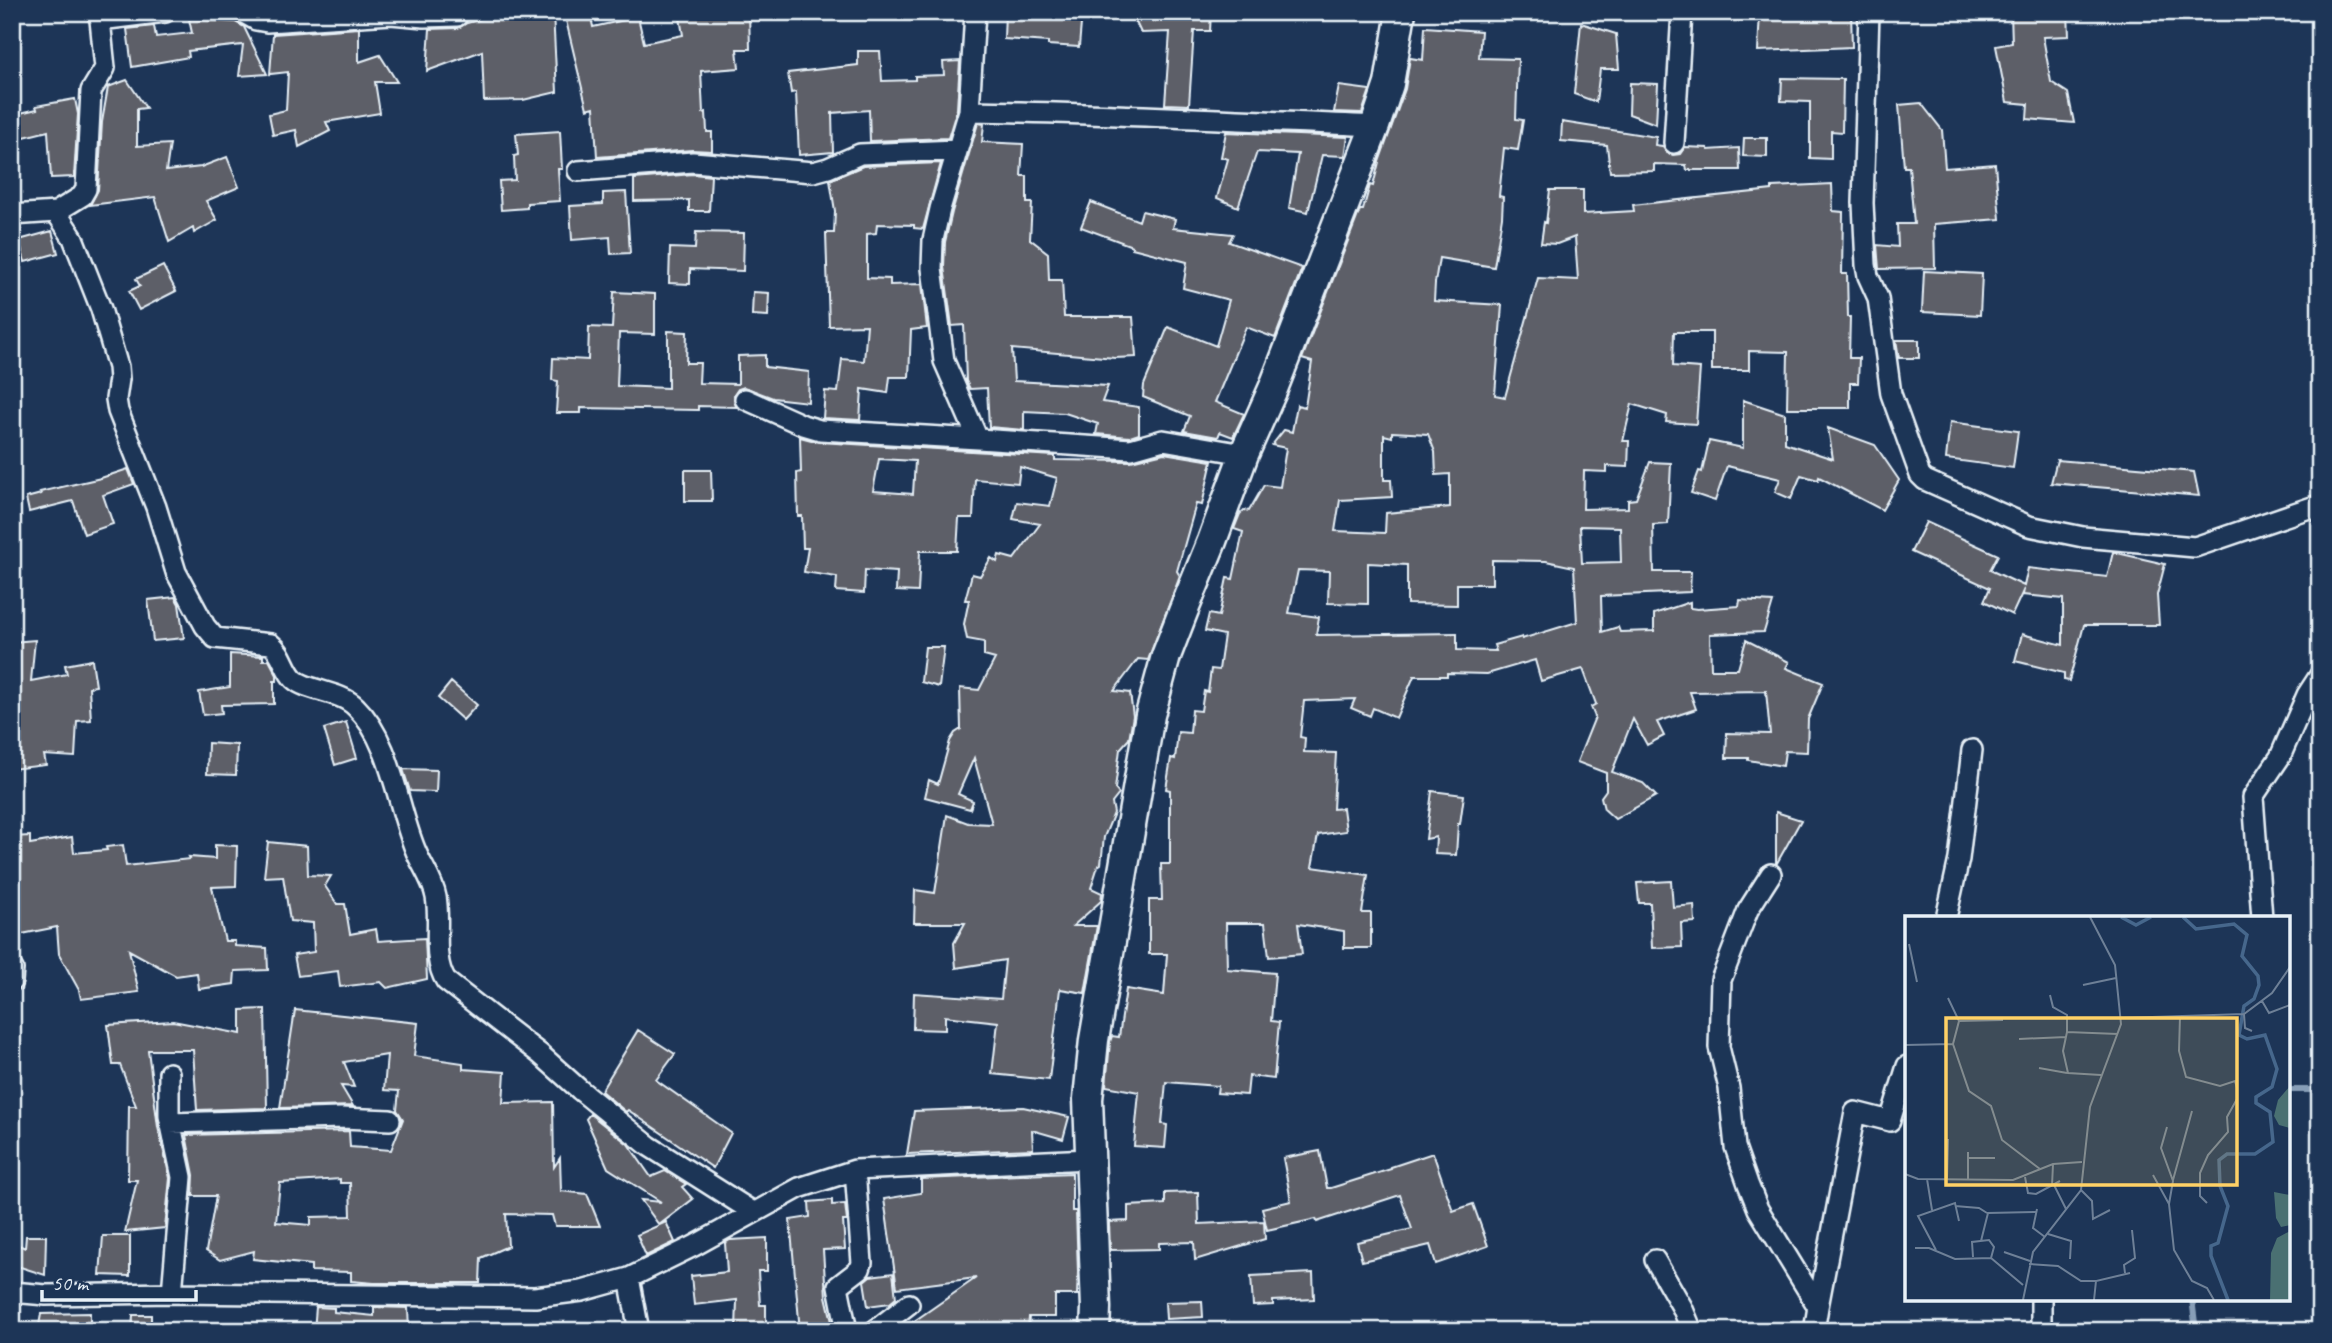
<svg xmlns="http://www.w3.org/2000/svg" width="2332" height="1343" font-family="Caveat,sans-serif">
	<rect width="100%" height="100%" fill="#1d3557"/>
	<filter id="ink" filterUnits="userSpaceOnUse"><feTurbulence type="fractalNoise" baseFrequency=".0143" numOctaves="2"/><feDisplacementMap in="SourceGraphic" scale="14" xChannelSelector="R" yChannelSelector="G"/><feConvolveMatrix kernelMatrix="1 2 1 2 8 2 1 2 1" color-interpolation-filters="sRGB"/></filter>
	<g filter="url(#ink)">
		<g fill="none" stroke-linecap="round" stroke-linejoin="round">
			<!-- stream -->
			<path stroke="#879eb7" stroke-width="6" d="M2288 1090H2320
				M2192 1299 2196 1331"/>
		</g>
		<!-- building -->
		<path fill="#5d5e67" stroke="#e8f1f8" stroke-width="2" fill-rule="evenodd" d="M507 12H553L557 92 523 100 484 101 482 51 427 71 430 29 458 28 467 23Z
			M564 12H590L593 27 638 17 644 43 683 35 679 12H749L750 49H737L739 68 701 71 703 113 706 112 707 132H712V151L692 150 597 157 594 107 587 109Z
			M1005 12H1082L1079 47 1048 45V42L1004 39Z
			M1131 12H1211L1210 31H1194L1189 105 1165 104 1170 32 1141 33Z
			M1760 12H1851L1852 47 1758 51Z
			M2011 12H2068L2069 36 2043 37 2051 82 2068 93 2074 123 2027 119 2028 104 2007 102 1996 46 2012 43Z
			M189 19 235 22 244 27 267 74 239 76 243 45 188 51 189 57 132 67 127 29 154 26 156 37 192 33Z
			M1581 23 1616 34 1619 69H1600L1596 102 1574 94Z
			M1425 27 1481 31 1479 58 1518 59 1516 119 1523 120 1518 150 1504 148 1499 196 1503 197 1502 217 1494 267 1439 258 1435 283 1434 301 1502 305 1495 395 1505 397 1538 278 1578 280 1575 237 1557 244 1541 243 1544 222 1546 223 1550 190H1583V214L1634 211 1633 205 1772 190V187L1832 184 1833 211 1843 212 1842 274H1847L1848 317H1850L1849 358H1859L1858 383H1850V408H1787L1788 352 1749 351V370H1712V332H1674L1673 366 1700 368 1696 424 1666 422 1667 415 1632 404 1623 441H1629L1628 467 1607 466V472L1584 471 1583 509 1628 508V500L1636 499 1650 462 1671 463 1668 524 1653 525 1654 572H1691L1690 592 1601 596 1602 632 1618 627 1620 632 1654 631V614L1690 602V608L1697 609 1739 606 1740 600 1773 602 1764 632 1710 634 1711 669H1738L1746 640 1789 662 1786 668 1823 683 1808 719 1807 752 1785 751 1783 766 1748 760V758H1726L1727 733 1770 734 1766 691 1690 692 1696 709 1657 722 1664 736 1647 745 1633 719 1612 772 1643 783 1656 796 1615 819 1604 809 1601 797 1606 790V773L1577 762 1595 717 1591 707 1596 704 1583 669 1541 681 1535 660 1487 674 1447 673V676H1414L1396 718 1373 708 1370 716 1351 708 1355 699 1304 701 1300 737 1305 738 1304 752 1336 753 1333 809 1343 808 1346 831 1318 835 1312 867 1368 875 1362 913H1371V948H1344V931L1298 924 1302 954 1269 957 1265 923H1226L1227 969 1275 973 1271 1021 1279 1022 1274 1079 1249 1076 1247 1095 1217 1093 1218 1086 1166 1082 1162 1124 1167 1125 1165 1148 1134 1146 1139 1092 1106 1086 1110 1042 1112 1036 1119 1037 1126 989 1164 995 1167 954H1149V900H1162L1161 864H1170V790L1166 789 1171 758 1175 759 1178 732 1190 733 1192 710 1201 711 1204 691 1208 692 1211 669 1219 670 1224 635 1205 631 1209 614 1219 616 1227 578 1233 579 1243 532 1234 529 1240 514 1244 510 1249 511 1264 485 1280 487 1286 448 1272 445 1284 430 1292 432 1297 405 1305 407 1312 362 1302 359 1360 210H1363L1370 185 1373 186 1379 162 1405 89 1410 58 1423 60ZM1392 432 1428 434 1435 452 1436 475 1450 474V507L1386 513 1385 533 1335 531 1340 500 1392 497 1391 480H1384V435L1392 437ZM1580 526 1620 527 1621 562 1582 563ZM1492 560 1546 561 1574 567 1577 622 1522 639V637L1494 645 1496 651 1457 650V633L1316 635 1319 617 1289 613 1298 570 1329 571 1328 603 1368 604V563L1407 565V604L1457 605V584H1492Z
			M359 28V62L380 55 397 82H375L380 113 326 122 330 131 299 147 296 130 273 135 269 114 286 110 288 72 270 74 273 34Z
			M858 51H880L882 81 915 80V76L944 75 943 62 960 61 957 109 948 138 870 141 869 110 832 113 833 152 799 155 796 92 791 93 788 73 858 65Z
			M1782 78 1843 79 1842 132 1831 131V159L1810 158V102L1781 101Z
			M127 80 146 108 137 109V146L170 144 166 171 201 167 227 157 239 187 206 201 217 220 194 233 193 228 169 242 155 197 90 205 98 190 102 122 108 87Z
			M1630 83 1658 84 1656 124 1629 114Z
			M1339 86 1370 90 1362 113 1334 112Z
			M75 99 78 114 74 177 51 178 48 131 12 140V115L37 109 36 106Z
			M1921 103 1942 130 1945 168 1995 164 2000 219 1934 224 1935 268 1879 269 1877 245 1898 247 1897 224H1914L1909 167H1904L1899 105Z
			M1562 122 1656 137 1655 145 1662 146 1667 153 1673 155 1680 154 1685 147 1708 148V150L1739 148 1740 170H1687L1686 165 1654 164V171L1610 172 1607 145 1561 141Z
			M978 123 984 124 982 142 1023 144 1021 176H1027V203H1032L1030 239 1048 253 1049 280H1062L1064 317H1133L1136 357 1115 358 1012 349 1014 381 1108 386 1102 402 1139 407V434L1130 437 1096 434 1098 424 1065 413 1024 411V430L989 427 987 388 970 389 966 381 964 325 952 326 944 267 945 242 952 212Z
			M560 131 562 169H558L560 201 527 203V208L501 210 499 181 515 180 514 156 518 155 516 134Z
			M1226 132 1273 134 1348 137 1345 156 1322 155 1308 212 1289 208 1298 154 1257 152 1238 207 1217 198 1228 159 1221 157Z
			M1744 138H1767V157L1743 156Z
			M941 163 923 229 914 228V225L877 224 876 233 867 234V278L890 279V285L922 284 927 328 911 330 909 377H890L888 393 862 389 860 420 823 418 825 391 838 392 842 359 864 361 867 325 829 326 826 233H834L835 211 830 180 863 166Z
			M693 174 711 176 709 211H689V200L634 201V179Z
			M626 192 630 253 611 254 610 237 572 240 570 206 603 204V193Z
			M1091 202 1139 221 1142 211 1175 219 1173 228 1233 234 1229 242 1302 268 1275 338 1246 327 1215 402 1244 414 1233 437 1220 432 1218 437 1184 431 1190 416 1143 397 1144 385 1168 327 1216 346 1229 300 1183 288 1187 262 1132 248V246L1081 227Z
			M52 231 58 253 25 262 19 240Z
			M696 232 744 233 743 271 690 269V284L669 283 670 248 695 249Z
			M163 266 176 291 139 310 129 291 140 286 136 279Z
			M1924 271 1982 274 1980 315 1922 312Z
			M614 292 655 294V334L619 333 617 386 668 388V331L687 332 686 363H700L699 383 738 384V356L765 355V367L809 372 808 402 773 398 744 387 738 389 734 395 736 407 698 406V410L581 408V413H556L558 381 552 380 553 358 588 360 589 327 612 328Z
			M753 292 769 293 768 316 752 315Z
			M1896 340H1919V358H1899Z
			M1743 400 1785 414V443L1833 459 1828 428 1875 445 1899 480 1882 510 1819 477 1818 480 1801 475 1791 499 1775 492 1780 479 1727 466 1715 501 1691 493 1699 471 1702 472 1709 441 1743 448Z
			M1950 422 2018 431 2013 468 1946 459Z
			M800 437 819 442 1055 456V460L1131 461 1164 453 1212 461 1202 505 1196 504 1177 571 1180 576 1148 660 1138 659 1114 691 1130 693 1133 716 1129 739 1120 749 1115 789 1119 794 1112 803 1114 813 1104 837 1101 864 1098 866 1091 888 1102 893 1101 901 1073 926H1097L1085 993 1060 989 1049 1080 992 1074 998 1022 945 1016V1030L913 1029 914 993 1001 999 1005 960 956 968 954 943 965 923H914L915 890 935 893 947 815 968 823 992 824 974 758 958 794 973 801 970 809 925 797 929 780 938 784 950 741 955 733 961 729 960 688 979 690 995 659 984 656V642L967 639 964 624 969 600H965L972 574 980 576 991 558 997 562 999 555 1014 559 1040 524 1013 519 1017 502 1050 506 1057 478 1020 467 1018 483 975 479 973 518H959L957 551H920L918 592 896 591 897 572 865 570 864 593 836 591 837 577 804 572 808 548H803L802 516H798L797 473 801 472ZM879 459 915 461 913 494 873 491Z
			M2057 460 2194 472 2199 496 2051 483Z
			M128 469 134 484 103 495 113 524 84 534 73 501 29 512 26 498 41 494 40 492 101 478Z
			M685 470H711L712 501H685Z
			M1926 522 1998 555 1990 570 2024 586 2028 568 2107 577 2113 552 2165 564 2157 595 2159 625H2084L2069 681 2064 680V673L2015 661 2022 634 2063 645V599L2023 595 2024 589 2012 615 1984 601 1990 588 1911 552Z
			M175 597 179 604 184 638 153 641 148 600Z
			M35 640 31 681 67 674 65 665 92 660 96 686 89 687 91 720 77 721 75 757 44 755 46 765 12 769V642Z
			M925 647H944L939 687 921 682Z
			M230 654 263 656V660H269L277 675V681H274V704L221 705 222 713 203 715 199 692 230 687Z
			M451 682 477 705 463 720 438 698Z
			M346 722 357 758 335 765 324 729Z
			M208 743 237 745 236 775 207 774Z
			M403 769 437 770 436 792 410 791Z
			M1432 791 1464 795 1460 824H1458L1456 855 1435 854 1436 837 1426 839Z
			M1776 812 1801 820 1777 863H1776Z
			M30 836V844L72 837 74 853 107 850 106 847 123 845 126 866 190 859 189 857 215 859V845L237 846 236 886 212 887 225 941H235V946L267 948 268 970 235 971 234 984 199 989 197 973 176 976 129 950 139 992 81 999 79 990 59 954 57 927 12 936V837Z
			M268 842 307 846 308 875 331 876 325 886 337 904H345L350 934 376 929 378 941 425 938 427 979 387 988 381 982 340 987 338 971 298 976 294 955 314 952 313 923 290 921 283 876 264 877Z
			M1671 881 1673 907 1694 905 1695 922 1681 923 1682 947 1652 948 1650 903H1639L1637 883Z
			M265 1009 267 1108 197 1110 193 1050H148L158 1127 170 1178 165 1228 125 1232 137 1180H128L129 1106H136L120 1065H113L108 1025 173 1021 241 1034V1010Z
			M295 1010 418 1023 414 1056 463 1063V1069L505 1072 503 1103 553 1102 554 1167 560 1158 561 1191 587 1194 600 1226H555L552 1215 506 1214 508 1246 481 1258 480 1283H374L351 1281V1272L311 1271V1265L253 1259 254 1251 220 1260 206 1251 216 1196H193L194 1175 186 1135 349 1131 350 1147 391 1150 403 1119 397 1110 399 1091 384 1090 387 1055 344 1062 354 1087 341 1086 353 1106 280 1108ZM340 1179V1183H350L351 1216 311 1217V1225L276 1222 280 1183Z
			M638 1030 675 1054 656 1080 731 1133 713 1168 628 1110 626 1112 601 1091Z
			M1023 1107 1069 1117 1063 1139 1032 1130 1033 1149 907 1154 914 1111Z
			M590 1114 628 1144 651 1177 665 1171 686 1184 682 1187 693 1199 659 1225 641 1200 661 1202 608 1168 586 1119Z
			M1320 1151 1327 1188H1331L1391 1169V1167L1433 1153 1453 1211 1473 1204 1488 1246 1436 1264 1430 1245 1362 1261 1357 1242 1412 1229 1400 1195 1317 1222 1316 1219 1267 1230 1262 1208 1291 1201 1283 1158Z
			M1072 1173V1211H1076L1078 1272 1077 1295H1055V1317H1029L1028 1331H900L976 1278 897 1288 884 1199 921 1193V1179Z
			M1198 1192 1199 1224 1264 1221 1265 1239 1195 1260 1194 1242 1159 1243V1249L1110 1250 1109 1222 1128 1221V1206L1165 1204V1193Z
			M832 1200V1205L845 1204 847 1221H843L845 1249 823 1250 826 1296 834 1330 800 1331 790 1220 810 1217 809 1202Z
			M666 1222 675 1242 646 1256 637 1235Z
			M26 1236H46L45 1275 14 1265 15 1243 25 1248Z
			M103 1236H130V1276L100 1275Z
			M767 1238V1271H758L760 1305H766V1331H736L737 1300 694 1305 691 1276 727 1272 725 1243 730 1240Z
			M893 1273 896 1298 890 1303 868 1306 864 1281 870 1276Z
			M1313 1273 1314 1299 1273 1301V1305L1253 1306 1251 1276Z
			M1202 1301 1203 1317 1166 1319 1165 1302Z
			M316 1307 334 1308V1312L374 1316V1307L408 1308 409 1331H314Z
			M90 1313V1331H38L41 1314Z
			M133 1315H151V1331H132Z"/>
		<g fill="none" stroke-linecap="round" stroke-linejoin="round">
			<defs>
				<path id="minor" d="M97 12 100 20 105 68 91 91 86 189 82 196 56 212 73 238 101 309 118 367 119 379 116 399 118 411 156 507 176 572 205 626 215 638 271 644C283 653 284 669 294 679 306 691 341 691 356 707 391 741 397 805 415 849 421 865 433 880 436 897 441 924 431 957 446 981L540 1054 580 1090 649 1146 753 1212
					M242 12 256 20 267 22 391 14 424 17 457 16
					M1869 12 1863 203 1866 265 1868 276 1878 298 1891 394 1920 475 1925 480 2029 526 2083 537 2195 547 2318 505 2320 513
					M100 20 165 12
					M969 111 975 12
					M1674 143 1682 12
					M578 171 693 162 813 172 828 168 860 154 957 150
					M12 215 56 212
					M745 399 803 425 820 430 978 439
					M1244 454 1163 440 1131 449 978 439 944 361 932 268 933 240 940 209 969 111C1104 113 1239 120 1375 126
					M1771 874 1748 910 1721 980 1719 1047 1729 1088 1735 1147 1748 1184 1758 1209 1818 1307 1814 1331
					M1946 918 1959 859 1972 750
					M2262 918 2253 797 2280 757 2307 695 2320 675
					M12 981 13 969
					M169 1073V1116L182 1177 172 1293
					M170 1123 341 1118 390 1120
					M1655 1260 1682 1307 1692 1331
					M629 1278 639 1331
					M12 1292 46 1295 172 1293 535 1297 582 1291 629 1278 694 1246 799 1188 855 1170 1089 1159
					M2041 1299V1331
					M1818 1307 1855 1112 1890 1121 1907 1066
					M847 1331 838 1286 860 1269 862 1263 855 1170
					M874 1331 909 1304"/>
				<path id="secondary" d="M1095 1331 1096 1308 1088 1099 1094 1040 1150 715 1166 656 1183 612 1212 541 1244 454 1273 389 1375 126 1389 84 1401 12"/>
			</defs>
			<!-- minor casing -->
			<use href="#minor" stroke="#e8f1f8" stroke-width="24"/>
			<!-- secondary casing -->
			<use href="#secondary" stroke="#e8f1f8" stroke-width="33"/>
			<!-- minor -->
			<use href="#minor" stroke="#1d3557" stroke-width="19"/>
			<!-- secondary -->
			<use href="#secondary" stroke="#1d3557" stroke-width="28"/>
		</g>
	</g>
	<!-- overview -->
	<g transform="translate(1905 916)">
		<rect width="385" height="385" fill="#1d3557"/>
		<path d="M385 170V212L374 209 369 200 373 184ZM369 276 385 279V309L376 311 371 302ZM385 315V384H365L366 337 372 322Z" fill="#4a7072"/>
		<path fill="none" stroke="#46678c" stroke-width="3.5" d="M216 1 231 9 246 1M278 1 291 13 329 8 342 19 337 40 353 60 354 69 349 83 339 90 334 119 342 123 360 119 372 153 367 171 351 181V187L365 196 368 226 350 238H322L314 244 315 270 323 290 313 327 306 330V340L323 384"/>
		<path fill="none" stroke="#6e8097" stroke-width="2" d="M4 28 12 66M178 69 211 62M145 79 148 91 162 99V116M43 82 54 105 48 128 64 175 86 190 97 224 135 253M357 85 364 97 385 89M339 98 340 112 347 115M275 100 274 135 281 161 315 170 330 165 332 172V183L322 201 323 216 303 239 295 257V280L302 287M216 102 339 98 367 77 385 51M54 105 98 104M114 123 161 121M0 129 48 128M134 152 162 157M196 159 163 157 158 135 162 116 213 118M262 211 256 232 268 265 264 288M63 236V263M63 242H90M0 258 13 263 108 264 148 248 177 246M248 259 264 288 269 334 287 365 302 372 309 384M120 261 123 277 131 278 155 265M22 263 27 294M42 263 43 223M268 264 287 195M149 269 161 293M147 270 148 248M176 274 187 285 188 303 205 294M50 290 74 292 82 297M132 293 128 312 140 321M143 318 166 325 165 343M76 325 83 297 132 296M10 332H24L50 343 86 342 118 369M31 334 13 300 50 287 54 305M99 336 125 345M68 341 67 326 84 324 89 331 86 342M124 348 153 350 176 365H191M220 357 219 349 230 342 227 314M118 384 128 336 176 274 185 191 216 108 210 49 185 1M189 384 191 365 225 357"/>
		<path fill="#ffd166" fill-opacity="0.15" stroke="#ffd166" stroke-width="3.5" d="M41 102H332V269H41Z"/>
		<rect width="385" height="385" fill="none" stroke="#e8f1f8" stroke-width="3.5"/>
	</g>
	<!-- margin -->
	<rect width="2332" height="1343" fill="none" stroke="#1d3557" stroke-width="42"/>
	<rect x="21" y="21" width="2290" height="1301" fill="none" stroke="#e8f1f8" stroke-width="2.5" filter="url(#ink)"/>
	<!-- scale -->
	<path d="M42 1290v10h154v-10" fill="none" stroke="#e8f1f8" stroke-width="3.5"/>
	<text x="52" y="1290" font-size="21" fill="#e8f1f8" stroke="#1d3557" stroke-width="5" paint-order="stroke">50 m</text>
</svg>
